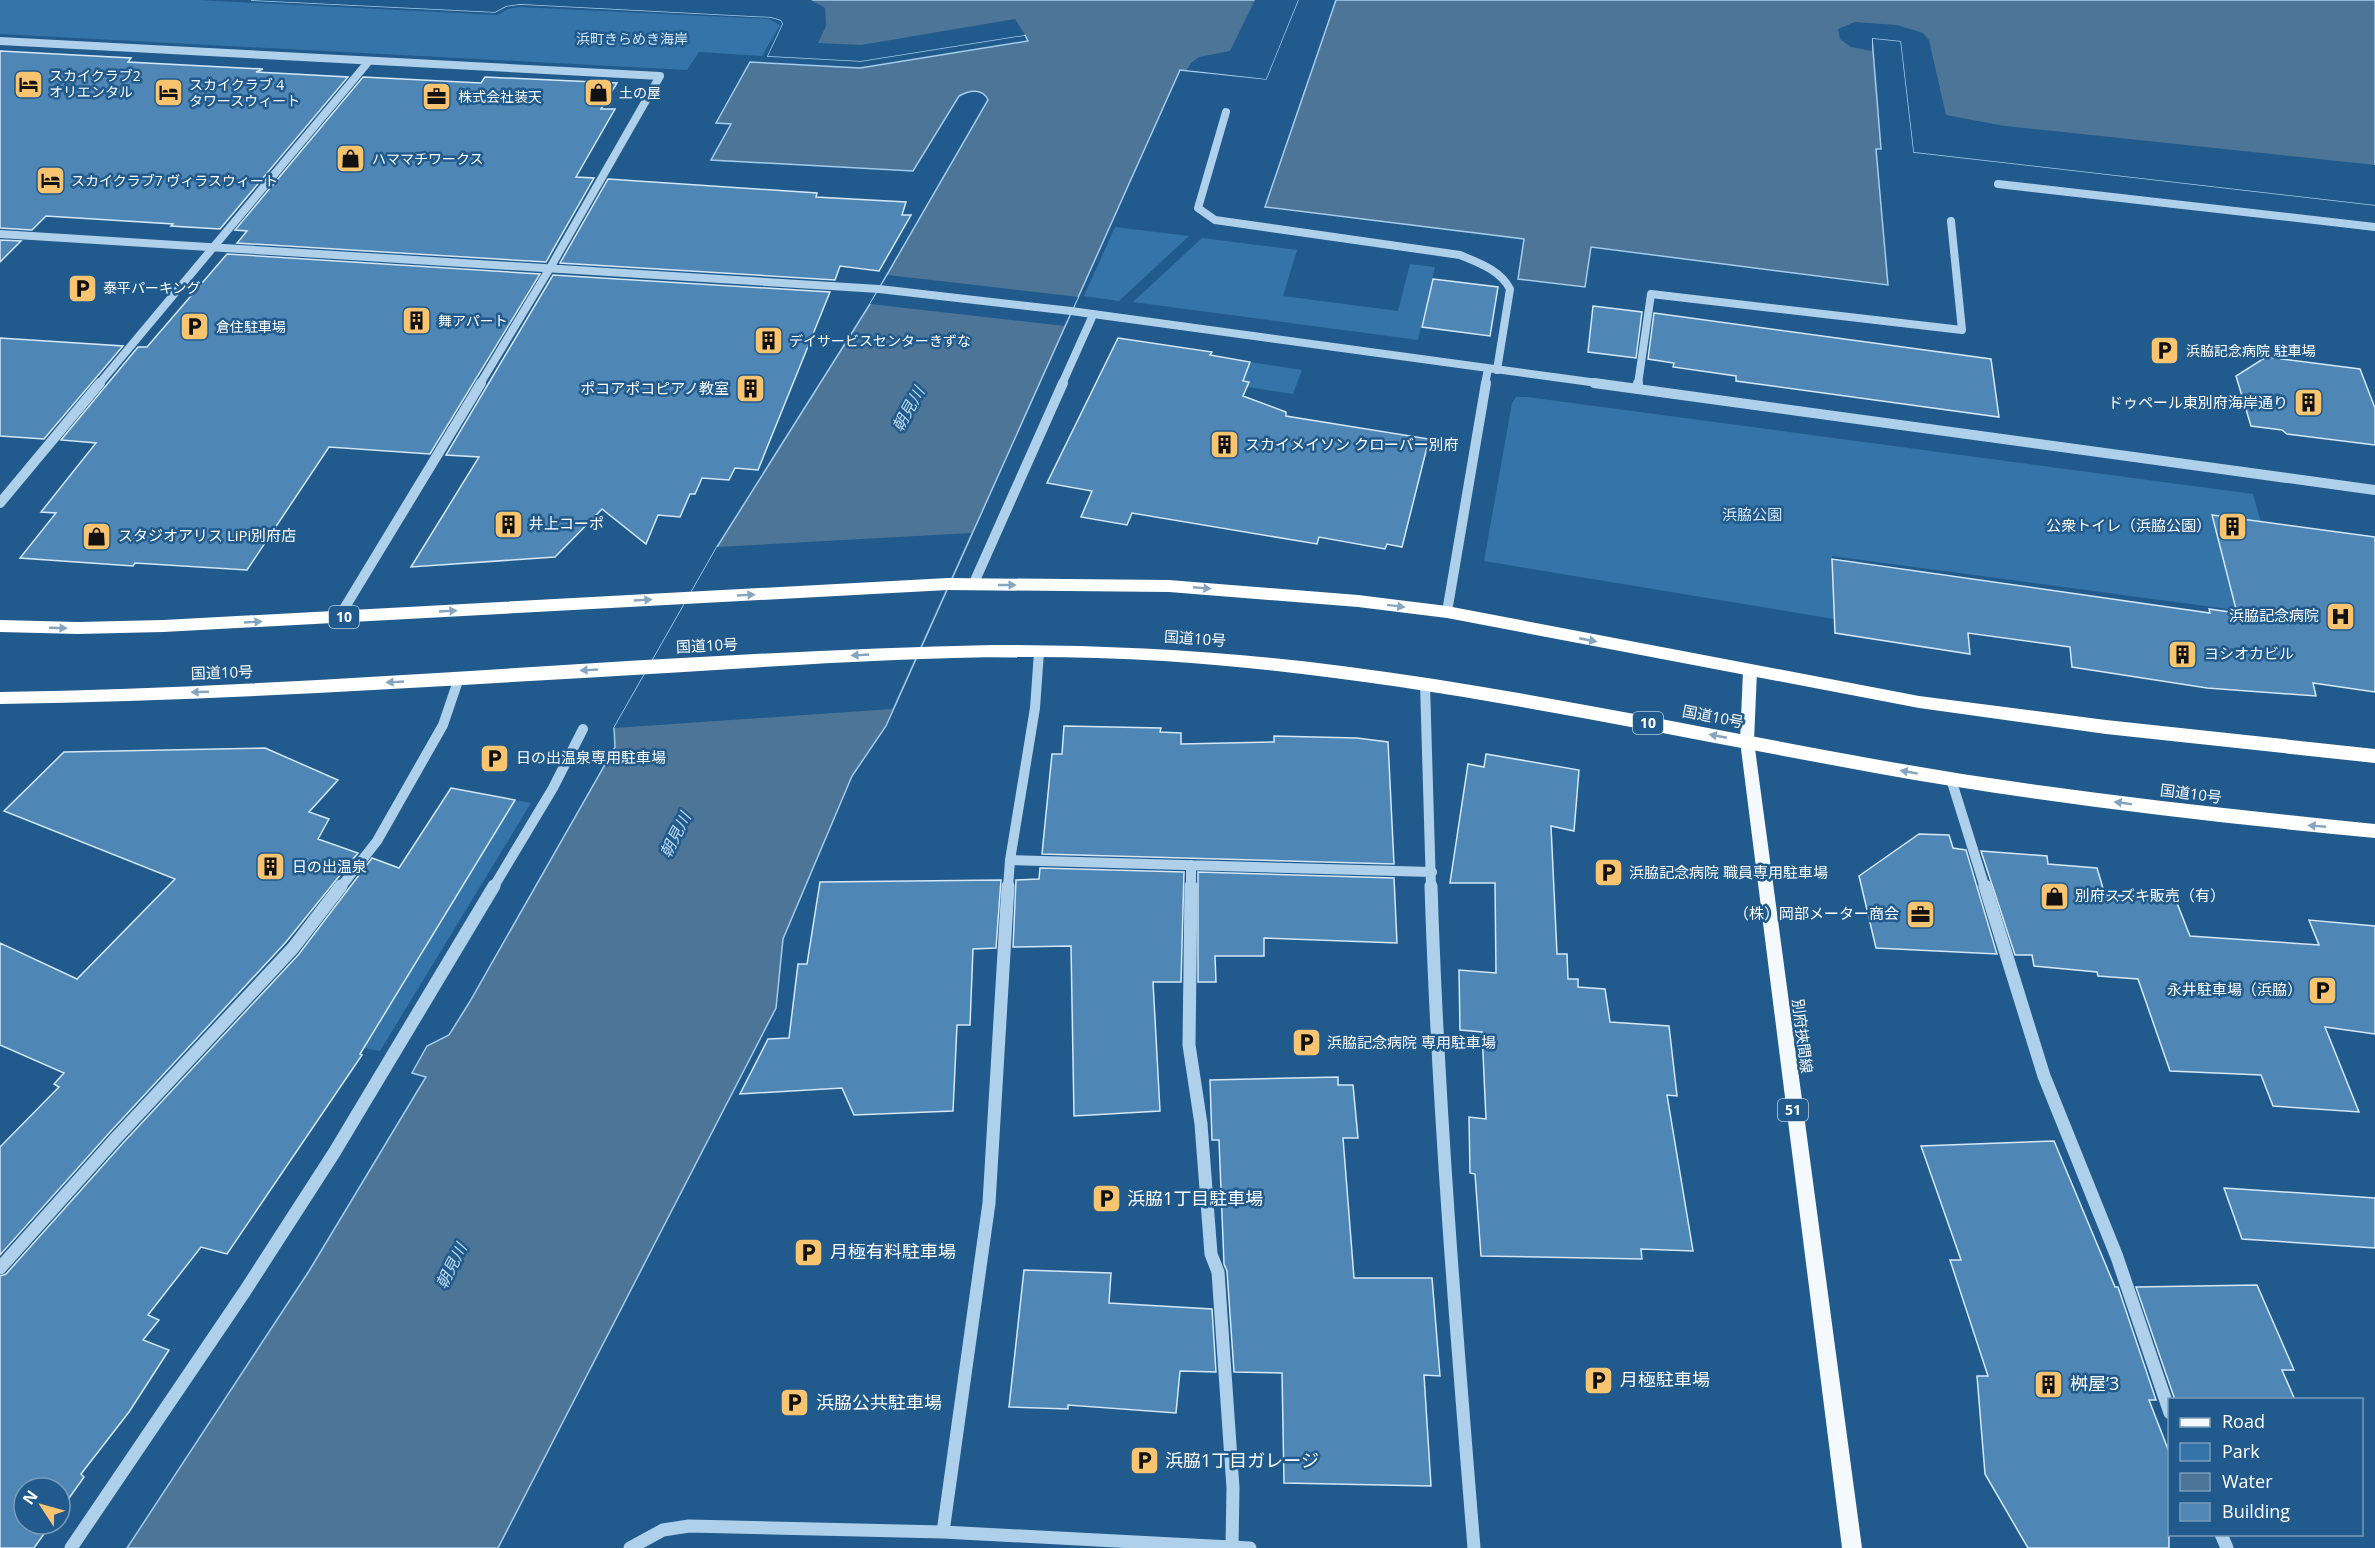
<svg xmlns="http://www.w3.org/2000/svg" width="2375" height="1548" font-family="'Open Sans','Noto Sans JP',sans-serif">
	<rect width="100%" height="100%" fill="#215a8c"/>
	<!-- green -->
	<path fill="#3574a9" d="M0 0H197L498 15 508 9 519 7 769 19 780 25 762 56 699 52 687 70 0 34Z
		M1115 227 1189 236 1119 301 1084 296Z
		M1202 238 1297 250 1283 296 1398 311 1410 264 1435 267 1418 340 1133 302Z
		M1250 362 1302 370 1293 394 1247 387 1243 381Z
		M1516 397H1527L2253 494 2287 617 1832 556 1834 619 1484 561 1512 403Z
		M515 800 531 803 380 1051 364 1048Z"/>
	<!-- water -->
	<path fill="#4d7598" stroke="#a3cced" stroke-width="1.5" d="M251 0H1298L1266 79 1180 70 886 726 852 776 783 939 776 1008 498 1548H127L309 1271 415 1095 426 1077 412 1073 427 1046 449 1035 469 1003 615 747 614 728 717 547 870 304 988 100C983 88 969 90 959 96L913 171 711 160 731 124 716 123 750 62 860 68 1028 41 1025 35 861 61 768 56 783 24 781 20 771 17 520 4 506 6 495 12Z
		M1336 0H2375V205L1914 152 1901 41 1872 38 1881 149H1876L1888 285 1591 247 1585 287 1518 279 1524 239 1265 207Z"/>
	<!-- pier -->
	<path fill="#215a8c" d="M251 0H811L825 8 826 26 818 43 861 45 1015 19 1025 35 861 61 768 56 783 24 781 20 771 17 520 4 506 6 495 12Z
		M1255 0H1298L1266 79 1187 70 1191 63 1199 57 1230 51Z
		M1855 22 1897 25 1923 33 1929 40 1946 115 2005 126 2375 165V205L1914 152 1901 41 1872 38V51L1851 47 1840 39 1838 29Z
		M888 275 1078 297 1064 326 870 304Z
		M971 533 892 709 614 728 717 547Z"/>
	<!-- building -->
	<path fill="#4e86b5" stroke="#d4e8f8" stroke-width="1.5" d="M0 51 131 58 128 62 263 69 256 72 348 77 220 229 171 226 173 224 46 216 32 230 0 228Z
		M363 77 481 83 485 77 617 83 601 109H615L576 177 594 178 546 262 237 243 247 231 235 230Z
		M608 179 817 193 816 197 906 202 902 215H911L879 271 840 266 835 280 560 263Z
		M0 240 21 241 0 262Z
		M227 254 540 274 430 454 329 447 247 570 135 563 133 566 20 558 56 513 41 512 96 443 61 440 138 347H147Z
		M553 275 830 292 758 470 735 468 729 480 702 478 695 494H690L680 517 658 515 646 544 602 509 555 557 411 567 479 457 446 455Z
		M1433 279 1498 287 1490 336 1422 327Z
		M1593 306 1642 312 1636 358 1588 352Z
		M1654 313 1991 359 1999 417 1736 381V376L1673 367 1674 363 1648 359Z
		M0 338 123 346 44 439 0 436Z
		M1118 338 1212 352 1210 355 1250 362 1243 381 1249 382 1243 396 1286 412V416L1429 439 1402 547 1387 544 1385 549 1319 537 1317 544 1132 513 1127 525 1081 517 1092 491 1047 483Z
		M2266 357 2360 369 2375 408V445L2287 434 2282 430 2251 426 2236 376Z
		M2212 515 2375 537V692L2313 683 2316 696 2207 688 2072 667 2070 647 1968 633 1970 654 1835 633 1832 559 2210 613 2209 609 2237 613Z
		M1064 726 1161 728 1160 732 1181 733V744L1274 742V736L1357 738 1388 742 1394 864 1042 854 1052 754H1062Z
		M265 748 338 780 309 812 329 819 318 839 358 853 286 942 111 1131 0 1255V1147L59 1087 54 1084 64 1073 0 1045V943L77 979 175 879 4 811 64 752Z
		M1486 754 1579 770 1574 831 1551 826 1557 954H1567L1568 979H1578V987L1605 989 1610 1022 1669 1026 1677 1096 1667 1095 1693 1251 1641 1249 1642 1259 1481 1256 1475 1174 1470 1173 1469 1117 1486 1119 1482 1032 1460 1030 1459 970 1496 973 1495 883H1450L1468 764 1484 767Z
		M451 788 515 800 360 1054 362 1055 227 1254 201 1247 148 1315 159 1320 143 1340 169 1350 129 1412 81 1474 84 1477 60 1511V1488H24V1524H51L34 1548H0V1276L6 1274 123 1143 299 954 372 858 399 868Z
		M1919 834 1949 835 1953 848 1966 850 1997 954 1876 948 1859 876Z
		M1981 851 2047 856 2048 864 2097 868 2105 895 2175 898 2190 936 2319 945 2309 920 2375 926V1034L2325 1027 2359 1112 2273 1106 2261 1075 2170 1071 2138 979 2098 976 2097 972 2034 966 2032 955H2015Z
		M1040 868 1184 872 1181 982H1153L1160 1111 1074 1116 1071 946 1013 947 1016 880 1039 879Z
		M1198 872 1394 878 1397 943 1264 938V956H1215L1216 982H1198Z
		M1001 880 996 948 973 949 970 1025H957L953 1111 854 1115 842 1088 740 1094 768 1039 789 1038 798 964H807L820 882Z
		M1338 1077V1085H1353L1358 1138H1343L1354 1278H1432L1440 1376 1424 1375 1431 1486 1284 1483 1282 1373 1234 1372 1227 1271 1224 1264 1219 1140H1212L1210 1080Z
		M2054 1141 2115 1287H2118L2156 1400H2149L2169 1452V1548H2028L1985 1474 1977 1376H1988L1950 1260H1961L1921 1146Z
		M2224 1188 2375 1198V1248L2242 1239Z
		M1024 1270 1111 1273 1109 1303 1212 1309 1216 1372 1180 1371 1176 1413 1068 1405V1409L1009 1407Z
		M2257 1285 2294 1370H2282L2295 1400H2175L2136 1287Z"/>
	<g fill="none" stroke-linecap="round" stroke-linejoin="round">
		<!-- minor-far2 -->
		<path stroke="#afd0eb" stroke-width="8" d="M0 41 660 76 550 268 480 384
			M1226 112 1198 208 1215 220 1460 255C1479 263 1500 270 1510 289L1497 370
			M1998 184 2375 227
			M0 234 879 289 1071 311 1605 384
			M99 384 369 61
			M1062 384 1093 315
			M1485 384 1488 369
			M1638 384 1651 294 1962 330 1951 221"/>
		<!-- minor-far1 -->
		<path stroke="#afd0eb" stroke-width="10" d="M1594 383 2375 490
			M1637 389 1638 383
			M0 503 100 383
			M973 585 1063 383
			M1447 612 1486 383
			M339 617 481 383
			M1425 684 1431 888
			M1951 779 1985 888
			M1010 860 1432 872
			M340 888 377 841 443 725 459 678
			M493 888 553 788 583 729
			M1008 888 1010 860 1035 708 1039 652
			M1191 888V865"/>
		<!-- minor -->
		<path stroke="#afd0eb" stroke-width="13" d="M1191 886 1189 1045 1201 1124 1211 1254 1218 1272 1233 1488 1232 1547
			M1431 886C1438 1107 1456 1328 1474 1548
			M1985 886 2044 1076 2117 1257 2170 1413
			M0 1268 117 1137 293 948 341 886
			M943 1532 989 1203 1008 886
			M2221 1534 2227 1548
			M71 1548 245 1291 334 1153 494 886
			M630 1548 663 1530 689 1526 943 1532 1250 1548"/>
		<!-- major -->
		<path fill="#f4f9fe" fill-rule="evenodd" d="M1750 666 1757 671 1754 741 1862 1548H1842L1740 741 1743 671Z"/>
		<!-- highway -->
		<path fill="#fff" fill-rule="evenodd" d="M948 578 1169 580 1358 595 1447 606 1919 696 2106 720 2375 749V763L2106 734 1919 708 1447 618 1358 607 1169 592 948 590 163 632 78 634 0 632V620L78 622 163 620Z
			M993 645C1110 645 1226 651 1342 666 1521 689 1697 727 1874 759 2040 789 2207 807 2375 824V838C2208 822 2041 803 1875 773 1639 730 1404 677 1164 661 1004 651 843 662 684 672 456 685 228 701 0 704V692C331 687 661 652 993 645Z"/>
	</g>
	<!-- one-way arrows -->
	<defs><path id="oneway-solid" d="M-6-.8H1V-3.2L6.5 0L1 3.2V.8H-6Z" transform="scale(1.5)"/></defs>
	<g fill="#85a4c0">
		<use href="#oneway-solid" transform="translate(1007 585)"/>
		<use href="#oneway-solid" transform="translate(1202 588) rotate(5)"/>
		<use href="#oneway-solid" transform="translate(746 595) rotate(-3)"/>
		<use href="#oneway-solid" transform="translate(643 600) rotate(-3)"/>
		<use href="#oneway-solid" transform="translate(1396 606) rotate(7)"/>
		<use href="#oneway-solid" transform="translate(448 611) rotate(-3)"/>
		<use href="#oneway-solid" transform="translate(253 622) rotate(-3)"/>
		<use href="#oneway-solid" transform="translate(58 628) rotate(2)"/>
		<use href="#oneway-solid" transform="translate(1588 640) rotate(11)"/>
		<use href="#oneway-solid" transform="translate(860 655) rotate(177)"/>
		<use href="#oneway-solid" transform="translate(589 670) rotate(177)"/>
		<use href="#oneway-solid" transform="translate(395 682) rotate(177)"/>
		<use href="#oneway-solid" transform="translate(200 692) rotate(178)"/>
		<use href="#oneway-solid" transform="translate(1718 736) rotate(-169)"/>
		<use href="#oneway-solid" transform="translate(1909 772) rotate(-170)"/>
		<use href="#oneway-solid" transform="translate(2123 803) rotate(-172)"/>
		<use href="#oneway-solid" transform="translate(2317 826) rotate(-175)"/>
	</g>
	<!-- icons -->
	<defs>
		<symbol id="hotel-square" viewBox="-11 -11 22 22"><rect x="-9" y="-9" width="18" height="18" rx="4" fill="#f8c470" stroke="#215a8c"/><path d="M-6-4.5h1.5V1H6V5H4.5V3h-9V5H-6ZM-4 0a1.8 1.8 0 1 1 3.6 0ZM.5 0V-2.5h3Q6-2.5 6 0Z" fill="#111"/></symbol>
		<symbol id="shop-square" viewBox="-11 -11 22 22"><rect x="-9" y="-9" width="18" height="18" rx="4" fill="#f8c470" stroke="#215a8c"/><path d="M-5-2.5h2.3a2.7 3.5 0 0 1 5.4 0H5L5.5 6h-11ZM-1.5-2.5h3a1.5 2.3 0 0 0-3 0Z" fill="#111"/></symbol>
		<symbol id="office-square" viewBox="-11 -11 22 22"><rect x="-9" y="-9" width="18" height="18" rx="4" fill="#f8c470" stroke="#215a8c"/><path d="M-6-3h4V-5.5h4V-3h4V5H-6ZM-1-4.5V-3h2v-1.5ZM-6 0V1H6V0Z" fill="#111"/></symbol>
		<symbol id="parking-square" viewBox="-11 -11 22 22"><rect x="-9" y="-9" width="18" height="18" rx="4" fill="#f8c470" stroke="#215a8c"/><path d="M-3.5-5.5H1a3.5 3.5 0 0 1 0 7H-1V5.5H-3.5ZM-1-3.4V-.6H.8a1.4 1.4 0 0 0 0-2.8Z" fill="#111"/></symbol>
		<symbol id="building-square" viewBox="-11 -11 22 22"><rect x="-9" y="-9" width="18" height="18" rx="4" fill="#f8c470" stroke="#215a8c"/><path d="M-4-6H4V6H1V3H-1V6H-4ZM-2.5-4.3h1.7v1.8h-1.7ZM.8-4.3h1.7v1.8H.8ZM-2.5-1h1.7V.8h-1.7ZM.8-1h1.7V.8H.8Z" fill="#111"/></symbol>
		<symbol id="hospital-square" viewBox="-11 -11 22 22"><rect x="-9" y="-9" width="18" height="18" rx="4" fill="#f8c470" stroke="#215a8c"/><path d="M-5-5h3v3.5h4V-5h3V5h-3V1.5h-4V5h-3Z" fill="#111"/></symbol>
	</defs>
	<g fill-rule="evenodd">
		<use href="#hotel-square" x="12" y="68" width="33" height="33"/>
		<use href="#hotel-square" x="152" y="76" width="33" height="33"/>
		<use href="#shop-square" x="582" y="76" width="33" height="33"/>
		<use href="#office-square" x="420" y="80" width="33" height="33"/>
		<use href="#shop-square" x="334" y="142" width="33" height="33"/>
		<use href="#hotel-square" x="34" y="164" width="33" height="33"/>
		<use href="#parking-square" x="66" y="272" width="33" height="33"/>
		<use href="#building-square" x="400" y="304" width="33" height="33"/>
		<use href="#parking-square" x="178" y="310" width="33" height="33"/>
		<use href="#building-square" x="752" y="324" width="33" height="33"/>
		<use href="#parking-square" x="2148" y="334" width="33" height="33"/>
		<use href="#building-square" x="734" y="372" width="33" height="33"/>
		<use href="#building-square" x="2292" y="386" width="33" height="33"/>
		<use href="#building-square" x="1208" y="428" width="33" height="33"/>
		<use href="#building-square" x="492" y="508" width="33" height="33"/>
		<use href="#building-square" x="2216" y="510" width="33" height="33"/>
		<use href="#shop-square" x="80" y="520" width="33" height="33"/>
		<use href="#hospital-square" x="2324" y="600" width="33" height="33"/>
		<use href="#building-square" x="2166" y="638" width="33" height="33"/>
		<use href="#parking-square" x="478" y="742" width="33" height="33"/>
		<use href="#building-square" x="254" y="850" width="33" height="33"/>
		<use href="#parking-square" x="1592" y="856" width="33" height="33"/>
		<use href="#shop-square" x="2038" y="880" width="33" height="33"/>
		<use href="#office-square" x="1904" y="898" width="33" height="33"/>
		<use href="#parking-square" x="2306" y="974" width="33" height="33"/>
		<use href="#parking-square" x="1290" y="1026" width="33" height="33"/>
		<use href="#parking-square" x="1090" y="1182" width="33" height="33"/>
		<use href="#parking-square" x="792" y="1236" width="33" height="33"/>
		<use href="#parking-square" x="1582" y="1364" width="33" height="33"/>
		<use href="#building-square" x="2032" y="1368" width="33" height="33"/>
		<use href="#parking-square" x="778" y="1386" width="33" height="33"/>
		<use href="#parking-square" x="1128" y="1444" width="33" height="33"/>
	</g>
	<g text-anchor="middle" stroke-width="5" stroke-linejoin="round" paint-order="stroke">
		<!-- far-park labels -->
		<g font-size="14" fill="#d4e8f8" stroke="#215a8c">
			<text x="632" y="44">浜町きらめき海岸</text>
		</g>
		<!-- far-poi labels -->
		<g font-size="14" fill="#fff" stroke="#215a8c" text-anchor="start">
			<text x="49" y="81">スカイクラブ2<tspan x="49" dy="16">オリエンタル</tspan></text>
			<text x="189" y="90">スカイクラブ 4<tspan x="189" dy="16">タワースウィート</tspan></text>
			<text x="619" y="98">土の屋</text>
			<text x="458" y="102">株式会社装天</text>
			<text x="372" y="164">ハママチワークス</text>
			<text x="71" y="186">スカイクラブ7 ヴィラスウィート</text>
			<text x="103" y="293">泰平パーキング</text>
			<text x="438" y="326">舞アパート</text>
			<text x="216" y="332">倉住駐車場</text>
			<text x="789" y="346">デイサービスセンターきずな</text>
			<text x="2186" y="356">浜脇記念病院 駐車場</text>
		</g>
		<!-- shield labels -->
		<g fill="#215a8c" stroke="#bccedc" stroke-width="1.5">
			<rect x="329" y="606" width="30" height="22" rx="4.5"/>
			<rect x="1633" y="712" width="30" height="22" rx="4.5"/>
			<rect x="1778" y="1099" width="30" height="22" rx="4.5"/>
		</g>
		<g font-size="14" font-weight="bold" fill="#fff">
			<text x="344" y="622">10</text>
			<text x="1648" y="728">10</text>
			<text x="1793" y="1115">51</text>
		</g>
		<!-- poi labels -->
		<g font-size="15" fill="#fff" stroke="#215a8c" text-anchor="start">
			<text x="729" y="394" text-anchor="end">ポコアポコピアノ教室</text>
			<text x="2288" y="408" text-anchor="end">ドゥペール東別府海岸通り</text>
			<text x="1245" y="450">スカイメイソン クローバー別府</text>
			<text x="529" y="529">井上コーポ</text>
			<text x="2211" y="531" text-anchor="end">公衆トイレ（浜脇公園）</text>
			<text x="118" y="541">スタジオアリス LiPi別府店</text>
			<text x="2319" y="621" text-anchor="end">浜脇記念病院</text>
			<text x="2204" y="659">ヨシオカビル</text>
			<text x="516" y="763">日の出温泉専用駐車場</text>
			<text x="292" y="872">日の出温泉</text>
			<text x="1629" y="878">浜脇記念病院 職員専用駐車場</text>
			<text x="2075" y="901">別府スズキ販売（有）</text>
			<text x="1899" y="919" text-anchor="end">（株）岡部メーター商会</text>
			<text x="2302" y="995" text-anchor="end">永井駐車場（浜脇）</text>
			<text x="1327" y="1048">浜脇記念病院 専用駐車場</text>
		</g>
		<!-- park labels -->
		<g font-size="15" fill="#d4e8f8" stroke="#215a8c">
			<text x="1752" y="520">浜脇公園</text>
		</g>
		<!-- street labels -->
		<g font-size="15" fill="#fff" stroke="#215a8c">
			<text transform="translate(1195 639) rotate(4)" y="5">国道10号</text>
			<text transform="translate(707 646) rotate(-3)" y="5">国道10号</text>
			<text transform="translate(222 673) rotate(-2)" y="5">国道10号</text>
			<text transform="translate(1713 717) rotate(11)" y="5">国道10号</text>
			<text transform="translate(2191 794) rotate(7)" y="5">国道10号</text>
			<text transform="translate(1802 1036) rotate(83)" y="5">別府挾間線</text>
		</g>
		<!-- water labels -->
		<g font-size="16" font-style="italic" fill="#bbdaf2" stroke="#215a8c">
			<text transform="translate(908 409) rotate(-61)" y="6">朝見川</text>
			<text transform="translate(675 835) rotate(-63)" y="6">朝見川</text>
			<text transform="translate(451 1266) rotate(-63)" y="6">朝見川</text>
		</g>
		<!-- near-poi labels -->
		<g font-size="18" fill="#fff" stroke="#215a8c" text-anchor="start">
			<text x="1127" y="1205">浜脇1丁目駐車場</text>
			<text x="830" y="1258">月極有料駐車場</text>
			<text x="1620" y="1386">月極駐車場</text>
			<text x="2070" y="1390">桝屋’3</text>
			<text x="816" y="1409">浜脇公共駐車場</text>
			<text x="1165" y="1467">浜脇1丁目ガレージ</text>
		</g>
	</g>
	<!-- legend -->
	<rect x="2168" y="1398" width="195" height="138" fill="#215a8c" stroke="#7a9cba" stroke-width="1.5"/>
	<rect x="2180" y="1418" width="30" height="9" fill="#f4f9fe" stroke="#7a9cba" stroke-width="1.5"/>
	<text x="2222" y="1428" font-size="18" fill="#ffffff">Road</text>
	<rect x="2180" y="1443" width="30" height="18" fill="#3574a9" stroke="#7a9cba" stroke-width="1.5"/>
	<text x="2222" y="1458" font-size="18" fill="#ffffff">Park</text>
	<rect x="2180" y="1473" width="30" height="18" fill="#4d7598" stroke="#7a9cba" stroke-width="1.5"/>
	<text x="2222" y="1488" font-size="18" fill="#ffffff">Water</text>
	<rect x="2180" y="1503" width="30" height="18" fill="#4e86b5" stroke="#7a9cba" stroke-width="1.5"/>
	<text x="2222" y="1518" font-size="18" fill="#ffffff">Building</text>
	<!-- north arrow -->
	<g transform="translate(42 1506) rotate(306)"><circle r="28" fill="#215a8c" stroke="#7a9cba" stroke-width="1.5"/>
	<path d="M0-4.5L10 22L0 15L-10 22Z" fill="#f8c470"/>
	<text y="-9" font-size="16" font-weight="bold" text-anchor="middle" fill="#ffffff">N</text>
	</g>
</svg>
